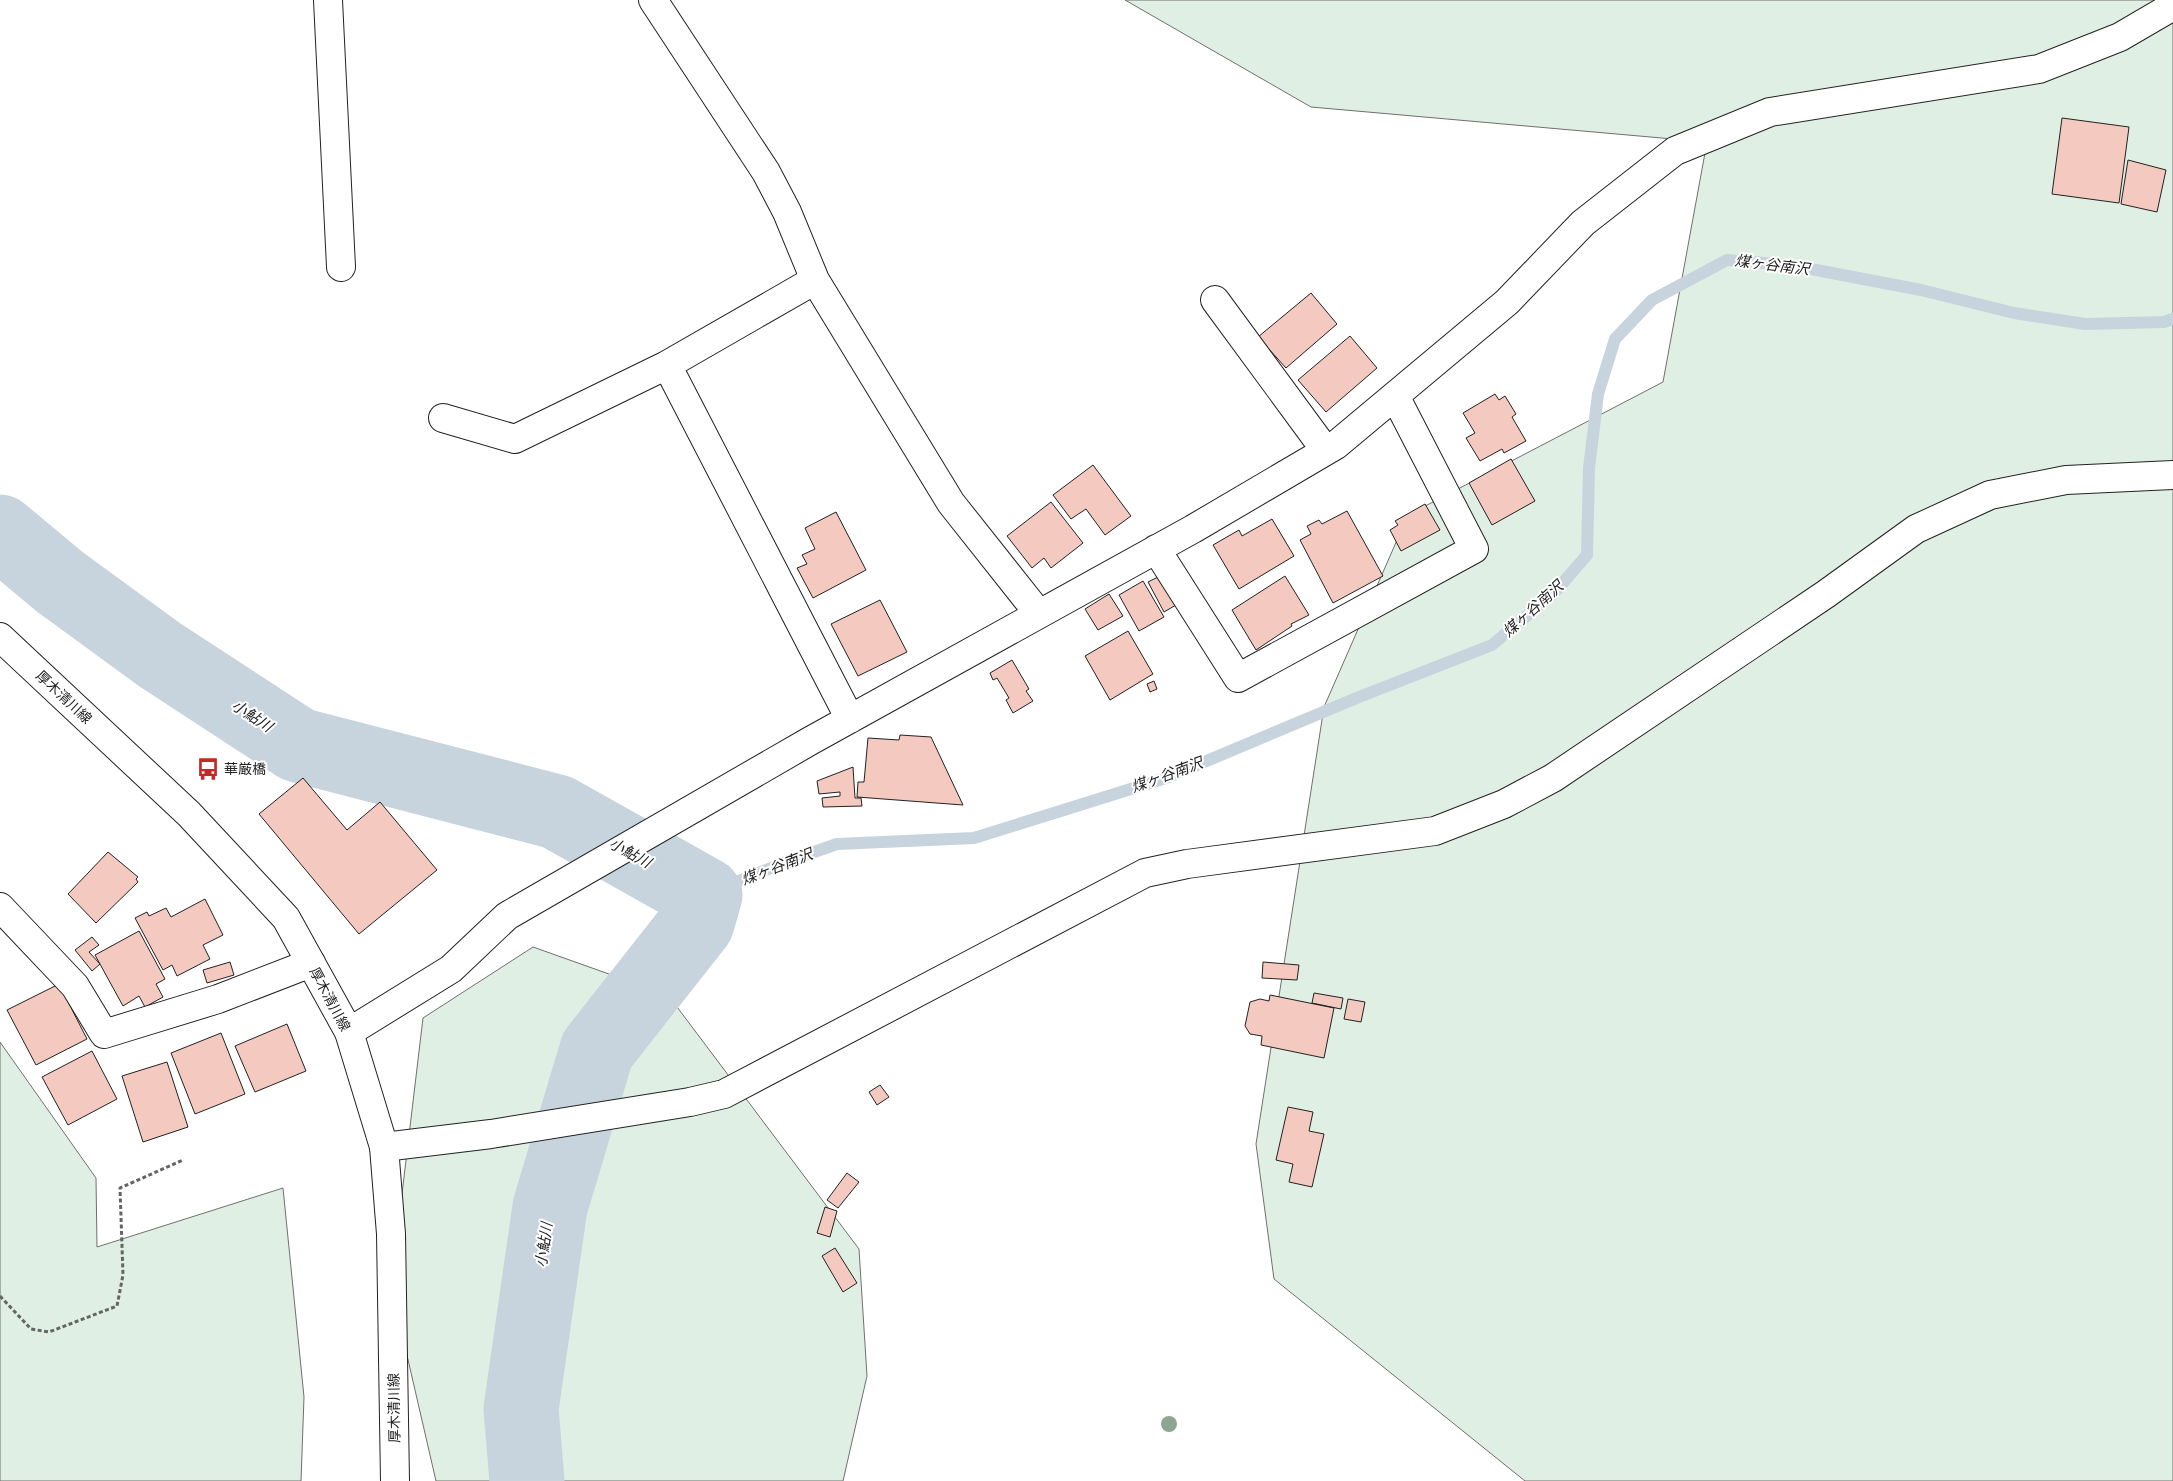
<svg xmlns="http://www.w3.org/2000/svg" width="2173" height="1481" font-family="'IBM Plex Serif','Noto Sans JP',serif">
	<rect width="100%" height="100%" fill="#fff"/>
	<!-- green -->
	<path fill="#e0efe3" stroke="#6f6f6f" d="M1125 0H2173V1481H1525L1274 1279 1256 1144 1324 707 1408 515 1663 382 1707 142 1311 107Z
		M533 947 668 995 859 1249 867 1376 843 1481H436L391 1286 423 1018Z
		M0 1042 96 1178 97 1247 283 1188 304 1397 301 1481H0Z"/>
	<g fill="none" stroke-linecap="round" stroke-linejoin="round">
		<!-- stream -->
		<path stroke="#c7d3dd" stroke-width="12" d="M705 895 783 863 837 844 974 838 1166 778 1359 697 1492 645 1554 593 1587 555 1589 468 1598 394 1615 339 1652 300 1727 260 1790 265 1921 290 2014 313 2085 324 2164 322 2173 319"/>
		<!-- river -->
		<path stroke="#c7d3dd" stroke-width="75" d="M0 532 60 582 160 655 298 745 557 812 705 895 697 923 597 1050 550 1207 521 1409 527 1481"/>
	</g>
	<!-- building -->
	<path fill="#f3c9c0" stroke="#222" d="M2062 118 2129 127 2119 203 2052 194Z
		M2128 160 2166 170 2157 212 2121 204Z
		M1311 293 1337 324 1286 368 1258 337Z
		M1350 336 1377 368 1326 412 1298 380Z
		M1495 394 1499 400 1505 396 1516 414 1512 417 1526 441 1504 453 1502 449 1480 461 1466 438 1475 433 1463 413Z
		M1511 459 1535 501 1492 525 1469 483Z
		M1093 465 1131 516 1105 535 1086 509 1071 519 1053 495Z
		M1051 502 1083 543 1051 568 1044 558 1032 568 1007 536Z
		M1425 504 1440 530 1401 551 1390 530 1398 525 1395 521Z
		M1347 511 1383 576 1333 603 1300 540 1311 534 1307 526 1319 520 1322 524Z
		M836 512 866 570 813 598 797 568 807 564 802 555 815 549 805 528Z
		M1272 519 1294 556 1239 589 1213 545 1239 530 1242 536Z
		M1160 576 1176 605 1164 612 1148 582Z
		M1285 576 1309 615 1291 624 1292 626 1256 650 1232 610Z
		M1143 581 1164 617 1139 631 1119 595Z
		M1109 594 1123 616 1098 630 1085 609Z
		M880 600 907 652 858 676 831 624Z
		M1128 631 1153 674 1110 700 1085 656Z
		M1012 660 1029 689 1026 691 1033 701 1013 713 1006 700 1009 698 997 678 993 680 990 673Z
		M1154 681 1157 689 1150 692 1147 684Z
		M900 735 931 737 963 805 857 797 858 782H864L868 738 899 740Z
		M853 767 855 798H861L862 806 823 807 822 798 840 796V792L819 794 817 781Z
		M303 778 347 830 380 802 437 870 359 934 259 814Z
		M108 852 138 877 136 879 138 882 96 923 68 894Z
		M205 899 223 935 203 945 210 959 177 976 172 965 163 970 135 918 147 912 149 916 166 908 171 917Z
		M139 931 165 979 156 984 163 997 145 1007 139 996 123 1006 95 955Z
		M92 937 99 945 89 952 100 964 92 971 75 950Z
		M230 962 234 975 207 983 203 970Z
		M1263 962 1299 965 1297 980 1262 978Z
		M59 984 87 1039 36 1065 7 1010Z
		M1314 993 1343 998 1341 1009 1312 1003Z
		M1270 995 1334 1008 1324 1058 1261 1045 1262 1036 1250 1034 1245 1026 1250 1002 1260 999 1269 1001Z
		M1348 999 1365 1002 1361 1022 1344 1019Z
		M287 1024 306 1071 255 1092 235 1046Z
		M221 1033 245 1094 195 1114 171 1053Z
		M92 1051 117 1099 68 1125 42 1077Z
		M167 1062 188 1127 143 1142 122 1076Z
		M880 1085 889 1097 877 1105 869 1092Z
		M1288 1107 1313 1112 1309 1131 1324 1134 1312 1187 1289 1182 1293 1164 1276 1160Z
		M847 1173 859 1182 838 1208 827 1200Z
		M825 1207 837 1211 830 1237 817 1233Z
		M835 1248 857 1283 843 1292 822 1256Z"/>
	<g fill="none" stroke-linecap="round" stroke-linejoin="round">
		<defs>
			<path id="minor" d="M328 0 341 267
				M653 0 766 172 787 212 815 280 951 503 1039 614
				M1215 300 1326 451
				M667 365 850 719
				M443 418 515 439 667 365 815 280
				M1156 549 1238 678 1474 549 1395 396
				M0 907 75 986 104 1034 218 999 311 963
				M349 1032 451 969 507 916 810 741 1193 529 1336 445 1507 302 1583 223 1675 151 1770 112 2039 69 2120 37 2173 6
				M384 1147 491 1134 690 1102 724 1094 1145 873 1187 864 1435 831 1504 804 1553 778 1826 594 1916 529 1990 495 2066 480 2173 475"/>
			<path id="major" d="M0 637 189 814 286 918 349 1032 384 1147 391 1234 395 1481"/>
		</defs>
		<!-- minor casing -->
		<use href="#minor" stroke="#222" stroke-width="30"/>
		<!-- major casing -->
		<use href="#major" stroke="#222" stroke-width="30"/>
		<!-- path -->
		<path stroke="#646464" stroke-width="3" stroke-dasharray="4 2.5" stroke-linecap="butt" d="M0 1296 31 1329 49 1332 117 1306 123 1275 120 1188 183 1160"/>
		<!-- minor -->
		<use href="#minor" stroke="#fff" stroke-width="28"/>
		<!-- major -->
		<use href="#major" stroke="#fff" stroke-width="28"/>
	</g>
	<!-- trees -->
	<circle fill="#8da692" cx="1169" cy="1424" r="8"/>
	<!-- icons -->
	<defs>
		<symbol id="bus-bare" viewBox="-9 -9 18 18"><path d="M-5-6H5V4H4V6H2V4H-2V6H-4V4H-5ZM-3.5-4V0h7V-4ZM-3.5 1.2v1.5H-2V1.2ZM2 1.2v1.5H3.5V1.2Z" fill="#c62828" stroke="#fff" stroke-width="2.5" paint-order="stroke"/></symbol>
	</defs>
	<g fill-rule="evenodd">
		<use href="#bus-bare" x="192" y="753" width="32" height="32"/>
	</g>
	<g text-anchor="middle" stroke-width="4" stroke-linejoin="round" paint-order="stroke">
		<!-- street labels -->
		<g font-size="14" fill="#222" stroke="#fff">
			<text transform="translate(64 697) rotate(43)" y="5">厚木清川線</text>
			<text transform="translate(330 999) rotate(62)" y="5">厚木清川線</text>
			<text transform="translate(394 1408) rotate(-91)" y="5">厚木清川線</text>
		</g>
		<!-- poi labels -->
		<g font-size="14" fill="#222" stroke="#fff" text-anchor="start">
			<text x="224" y="774">華厳橋</text>
		</g>
		<!-- water labels -->
		<g font-size="15" font-style="italic" fill="#222" stroke="#fff">
			<text transform="translate(1772 265) rotate(7)" y="5">煤ヶ谷南沢</text>
			<text transform="translate(1533 609) rotate(-42)" y="5">煤ヶ谷南沢</text>
			<text transform="translate(252 716) rotate(33)" y="5">小鮎川</text>
			<text transform="translate(1167 775) rotate(-20)" y="5">煤ヶ谷南沢</text>
			<text transform="translate(630 853) rotate(29)" y="5">小鮎川</text>
			<text transform="translate(777 867) rotate(-21)" y="5">煤ヶ谷南沢</text>
			<text transform="translate(544 1245) rotate(-82)" y="5">小鮎川</text>
		</g>
	</g>
</svg>
